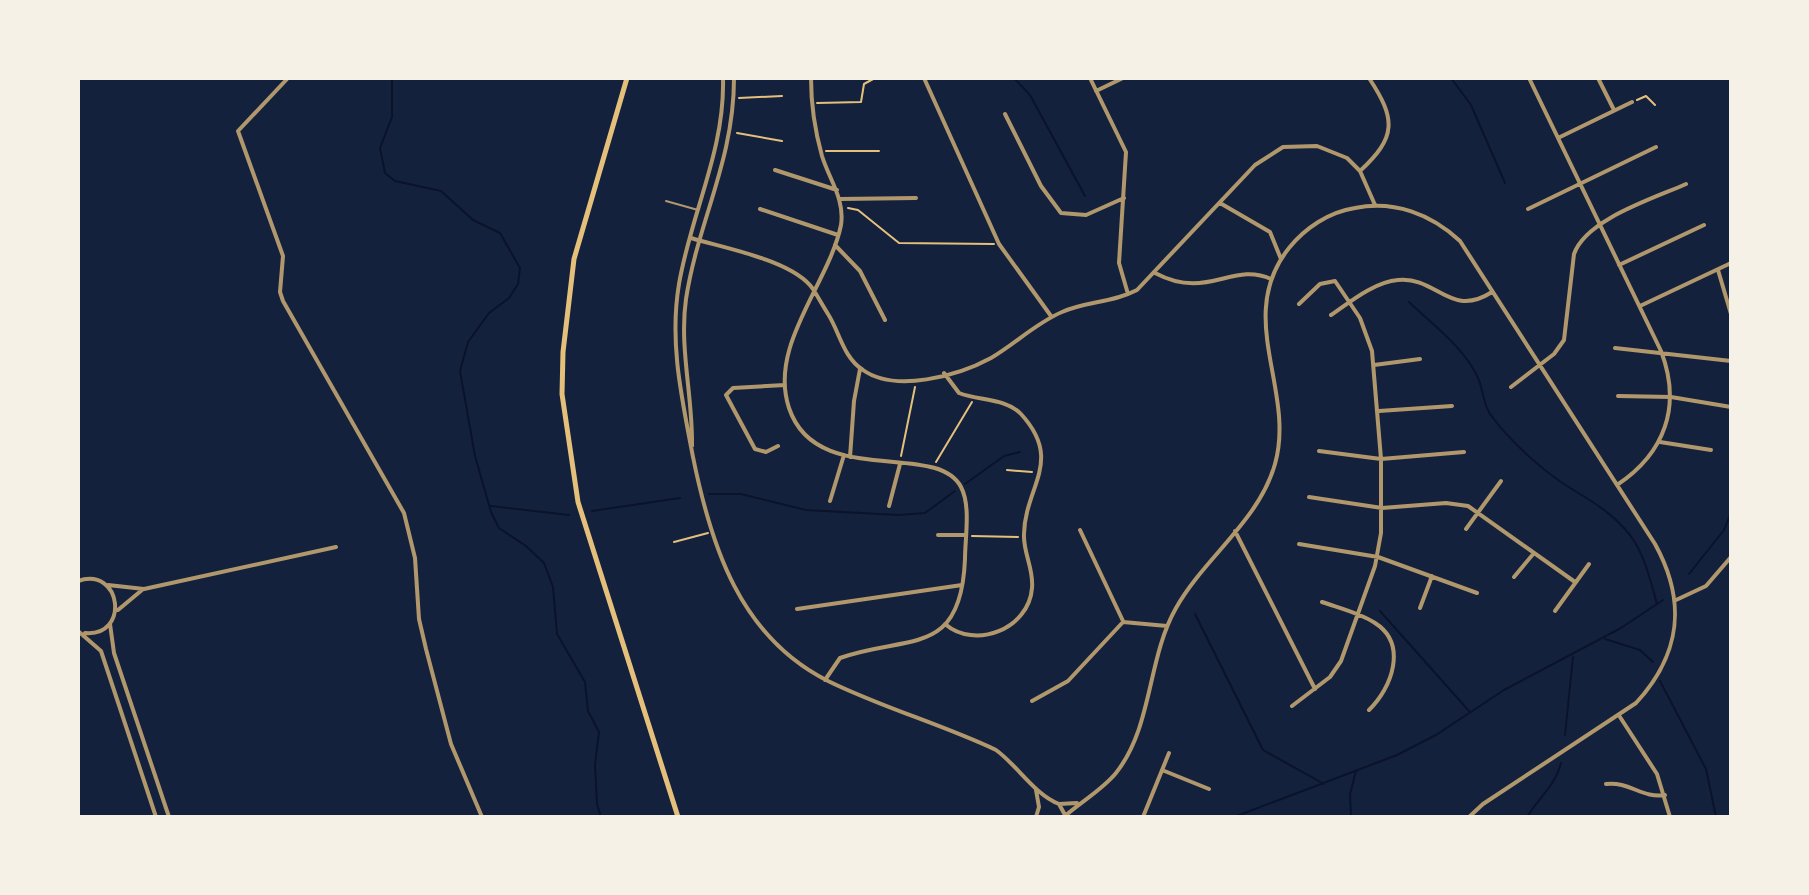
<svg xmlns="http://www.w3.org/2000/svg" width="1809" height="895" font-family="'Fira Sans',sans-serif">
	<rect width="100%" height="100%" fill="#14213d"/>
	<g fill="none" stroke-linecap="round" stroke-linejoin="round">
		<!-- stream -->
		<path stroke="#0b132b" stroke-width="2" d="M392 78V117L380 148 385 173 395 181 441 191 473 220 500 233 520 268 518 284 509 298 489 313 468 342 460 371 475 456 491 512 499 528 526 546 544 563 553 587 557 634 585 682 588 711 599 732 595 765 597 804 601 817
			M1014 78 1030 95 1085 196
			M1451 78 1471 105 1505 183
			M1409 302C1432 324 1465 348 1478 378 1484 392 1483 406 1493 418 1513 444 1546 474 1575 491 1597 504 1620 519 1634 541 1646 560 1651 583 1657 604
			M965 484 1004 456 1020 452
			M709 494H741L806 510 898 515 925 513 955 491
			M491 506 569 515
			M592 511 680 498
			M1689 574 1724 530 1731 513
			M1380 611 1469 711
			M1195 614 1263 750 1324 784
			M1605 639 1640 650 1653 662
			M1660 681 1706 769 1716 817
			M1565 735 1573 657
			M1234 817 1397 755 1436 735 1504 690 1621 628 1663 600
			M1351 817 1350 794 1356 771
			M1527 817C1539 798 1556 784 1561 763"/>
		<!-- path -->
		<path stroke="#e5c07b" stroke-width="2" d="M739 98 782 96
			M1637 100 1646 96 1655 105
			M817 103 861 102 864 84 875 78
			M737 133 782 141
			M826 151H879
			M848 208 858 210 899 243 994 244
			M901 456 915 387
			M936 462 972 402
			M1007 470 1032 472
			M972 536 1018 537
			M674 542 708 533"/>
		<!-- service -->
		<path stroke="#b1986c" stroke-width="2" d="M666 201 698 210"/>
		<!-- minor -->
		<path stroke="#b1986c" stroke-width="4" d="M288 78 238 131 283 256 280 292 283 301 404 513 415 558 419 619 426 649 451 744 482 817
			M723 78C725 151 691 213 679 284 669 343 682 399 693 457 711 546 740 637 828 681 883 708 941 724 996 750 1018 766 1034 794 1059 804L1065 815
			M811 78C811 104 815 131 822 156 829 179 845 199 841 225 829 284 768 345 789 408 816 489 937 440 961 487 971 506 965 538 965 559 961 659 907 634 840 658L825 680
			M924 78 999 244 1051 316
			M1090 78 1126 152 1119 263 1128 294
			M1529 78 1661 351C1682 406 1665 453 1617 485
			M1598 78 1614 110
			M1096 91 1123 78
			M1005 114 1041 186 1061 213 1086 215 1124 198
			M1558 138 1632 102
			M775 170 837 190
			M1360 171C1397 137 1396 119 1369 78
			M840 199 916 198
			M1220 203 1270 232 1281 259
			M760 209 838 235
			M1528 209 1656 147
			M691 238C723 248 793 260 813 289 818 297 823 306 828 314 840 333 843 357 863 370 895 393 958 376 991 358 1015 344 1036 323 1062 312 1087 301 1112 303 1137 290L1255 165 1283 147 1317 146 1347 158 1360 171 1375 205
			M835 245 860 271 885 320
			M1619 265 1704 225
			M1718 270 1731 314
			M1155 273C1208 301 1232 261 1271 279
			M1640 306 1731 263
			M1331 315C1350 302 1374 282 1398 280 1437 276 1450 319 1492 292
			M1615 348 1731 361
			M1374 365 1420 359
			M944 373 959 393C979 401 1006 398 1021 414 1064 461 1025 486 1024 534 1023 553 1034 569 1032 588 1029 629 975 650 945 624
			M1511 387 1554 354 1564 340 1574 254C1586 219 1655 198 1686 184
			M1618 396 1671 397 1731 407
			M1379 411 1452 406
			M1660 442 1711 450
			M692 446C693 397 679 348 686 299 698 221 734 161 734 78
			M778 446 766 452 755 449 726 395 733 388 785 385
			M1319 451 1381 459 1464 452
			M850 457 854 401 860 369
			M1309 497 1382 508 1446 503 1468 506 1575 582
			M830 501 844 455
			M889 506 900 464
			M1466 529 1501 481
			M1080 530 1123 621
			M1235 531 1315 689
			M938 535H965
			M1299 544 1378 557 1477 593
			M1514 577 1534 553
			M78 581C122 566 130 637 85 633
			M108 585 144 589 336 547
			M1676 600 1706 586 1731 557
			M1322 602C1339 608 1360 613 1375 623 1408 644 1392 688 1369 710
			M1420 608 1432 576
			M797 609 962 585
			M118 610 142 590
			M1555 611 1589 564
			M110 624 114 653 169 817
			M78 631 101 651 156 817
			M1032 701 1068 681 1123 622 1167 626
			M1292 706 1330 677 1341 661 1375 566 1381 533V459L1372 351 1360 318 1335 281 1320 284 1299 304
			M1620 717 1657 774 1670 817
			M1162 770 1209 789
			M1606 784C1629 781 1643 799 1665 795
			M1059 804 1077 803
			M1065 816C1082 801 1102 790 1116 773 1153 726 1147 659 1176 608 1204 558 1259 521 1275 464 1296 390 1234 317 1289 248 1305 228 1329 212 1355 208 1394 200 1431 214 1460 241L1655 544C1687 602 1681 654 1636 703L1483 804 1469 817
			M1036 817 1039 807 1036 790
			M1143 817 1169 753"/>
		<!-- secondary -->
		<path stroke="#e5c07b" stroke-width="5" d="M627 78 574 259 563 352 562 394 578 502 678 817"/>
	</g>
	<!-- border -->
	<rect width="1809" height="895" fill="none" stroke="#f6f1e7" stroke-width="160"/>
</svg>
